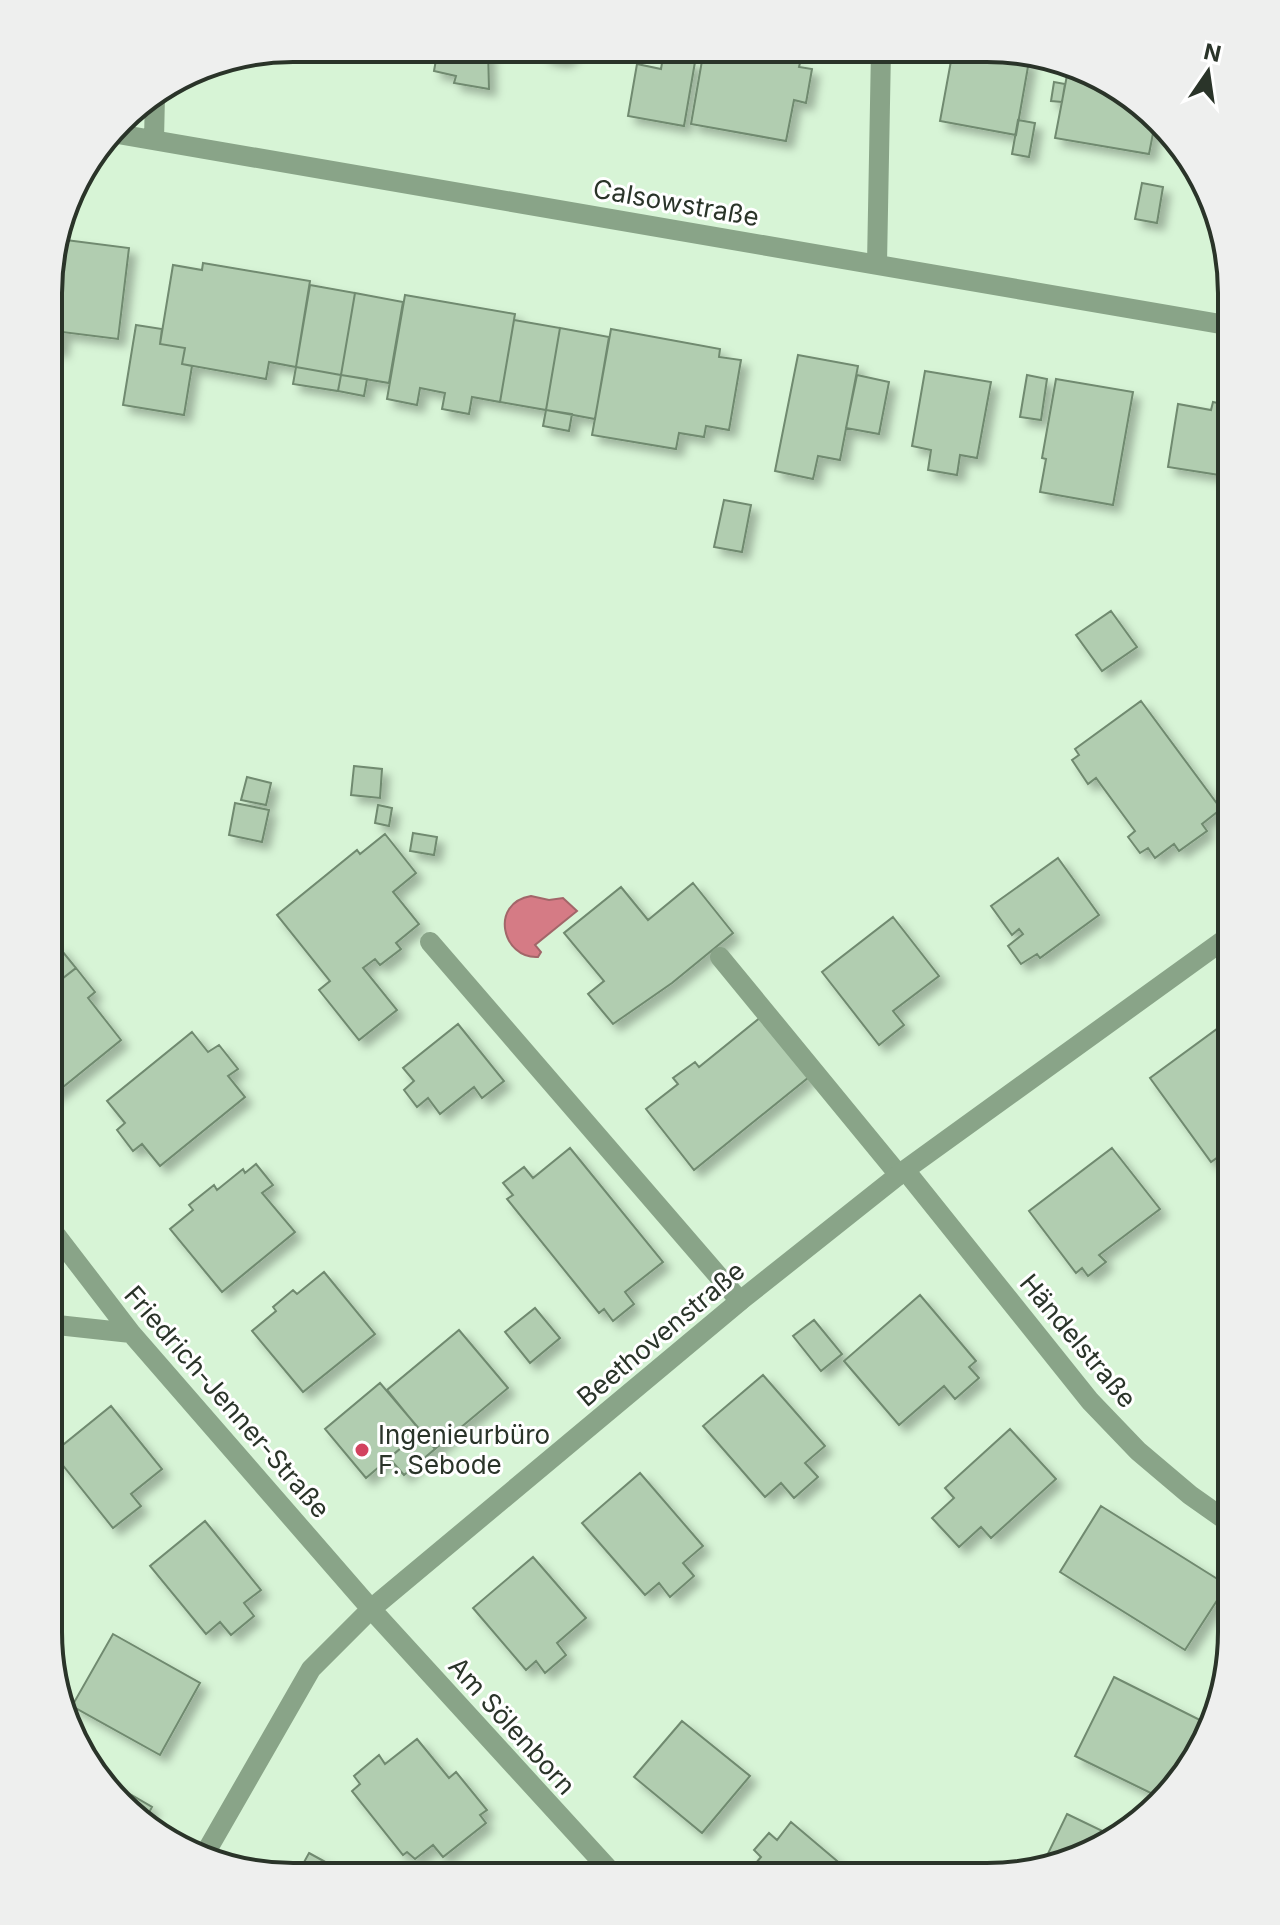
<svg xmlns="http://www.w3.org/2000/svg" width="1280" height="1925" font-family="Inter,sans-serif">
	<defs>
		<filter id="shadow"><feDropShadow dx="7" dy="7" stdDeviation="4" flood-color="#0004"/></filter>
	</defs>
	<rect width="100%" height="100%" fill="#d7f4d6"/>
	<!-- water -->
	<path fill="#d57b85" stroke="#a26669" stroke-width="2" d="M531 896 549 900 563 898 577 911 535 945 541 952 538 957C502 959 489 903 531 896Z"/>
	<!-- building -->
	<path fill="#b1cdb0" stroke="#708a6f" stroke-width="2" filter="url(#shadow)" d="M438 48 488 49 489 89 454 83 456 76 434 71Z
		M539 49H574L567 58 561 60 546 57Z
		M704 49H720L800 63 799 67 812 69 806 103 794 100 786 141 691 124Z
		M953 50H970L1029 61 1016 135 940 121Z
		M978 50H1012L1011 57Z
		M663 57 695 62 684 126 628 116 637 64 661 69Z
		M1068 70 1136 98 1155 123 1149 154 1055 138Z
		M1054 82 1065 84 1062 102 1051 101Z
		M1018 120 1035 123 1029 157 1012 154Z
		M1142 183 1163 187 1157 223 1135 219Z
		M58 239 129 248 118 339 63 332 61 350 50 348V261Z
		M203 263 310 281 296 367 269 362 266 379 182 364 185 348 160 344 173 265 202 270Z
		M310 285 355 293 341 375 296 367Z
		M355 293 403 302 389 383 341 375Z
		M405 295 515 314 500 402 472 397 469 414 442 409 445 393 420 388 417 405 387 399Z
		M514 320 560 328 546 410 500 402Z
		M136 325 162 329 160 344 185 348 182 364 192 366 184 415 123 405Z
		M560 328 609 337 595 419 546 410Z
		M611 329 720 349 719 357 741 360 729 430 706 426 704 437 679 433 676 449 592 435Z
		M798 355 858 366 840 460 818 456 813 479 775 471Z
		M296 367 341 375 338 391 293 384Z
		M925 371 991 382 977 458 960 455 957 475 928 470 931 450 912 446Z
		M341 375 367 379 364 396 338 391Z
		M857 375 889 382 879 434 846 428Z
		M1027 375 1047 379 1041 420 1020 417Z
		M1056 379 1133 392 1113 505 1040 492 1046 459 1042 458Z
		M1213 402 1232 406V477L1168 467 1178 404 1211 410Z
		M546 410 572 414 569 431 543 426Z
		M724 500 751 505 742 552 714 547Z
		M1111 611 1137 647 1102 671 1076 635Z
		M1141 701 1221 809 1202 824 1207 831 1179 851 1174 844 1155 858 1148 848 1140 853 1128 837 1135 831 1096 778 1088 784 1072 760 1079 755 1075 749Z
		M354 766 382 769 380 798 351 795Z
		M247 777 271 783 266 805 241 800Z
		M235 803 269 810 262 842 229 835Z
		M378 805 392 808 389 826 375 823Z
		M413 833 437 837 434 855 410 851Z
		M385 834 416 873 393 892 419 924 396 943 401 949 380 965 375 959 363 968 397 1010 359 1040 319 990 330 981 277 915 357 850 360 854Z
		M1058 858 1099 915 1040 958 1037 954 1021 964 1008 946 1023 934 1019 929 1012 935 991 906Z
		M693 883 733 933 672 983 613 1024 588 994 604 981 564 933 621 887 648 920Z
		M893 917 939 976 893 1011 904 1025 879 1045 822 972Z
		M58 946 76 968 49 989V950L51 952Z
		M76 968 95 992 88 998 121 1040 52 1096 49 1092V989Z
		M761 1017 809 1077 694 1170 646 1109 678 1084 673 1078 695 1062 699 1067Z
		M1232 1018V1040L1221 1026Z
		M458 1024 504 1081 482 1098 474 1087 440 1114 428 1098 417 1107 404 1090 414 1081 403 1068Z
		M1221 1026 1232 1040V1147L1211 1162 1150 1078Z
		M192 1032 208 1052 219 1045 238 1069 228 1076 245 1097 160 1166 142 1144 133 1151 117 1130 125 1123 107 1101Z
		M570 1148 663 1262 625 1292 634 1304 613 1321 604 1309 599 1313 507 1199 513 1195 503 1183 524 1167 533 1178Z
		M1112 1148 1160 1209 1099 1255 1106 1262 1088 1276 1082 1268 1076 1273 1029 1211Z
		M256 1164 273 1185 262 1193 295 1232 222 1292 170 1229 193 1210 189 1205 214 1185 217 1190 243 1169 245 1173Z
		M324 1272 375 1334 303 1392 252 1331 276 1311 273 1307 293 1290 297 1294Z
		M920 1295 976 1361 969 1367 979 1378 955 1399 944 1386 899 1425 844 1361Z
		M535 1308 560 1338 530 1363 505 1332Z
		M814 1320 842 1354 821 1371 793 1336Z
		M459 1330 508 1388 435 1449 387 1390Z
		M763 1375 825 1446 805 1463 818 1477 794 1498 781 1483 765 1497 703 1426Z
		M380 1383 421 1431 366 1478 325 1429Z
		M111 1406 162 1469 131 1494 141 1506 113 1528 53 1453Z
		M1010 1429 1056 1479 991 1538 981 1527 959 1547 932 1518 954 1498 945 1488Z
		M421 1431 435 1449 404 1475 389 1458Z
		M640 1473 703 1546 683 1563 694 1576 670 1597 659 1583 645 1595 582 1523Z
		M1101 1506 1227 1585 1185 1650 1060 1572Z
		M205 1521 261 1590 244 1603 254 1616 231 1635 220 1622 206 1634 150 1566Z
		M533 1557 586 1618 557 1643 566 1655 545 1673 536 1661 526 1670 473 1608Z
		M113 1634 200 1683 160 1755 72 1706Z
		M1114 1677 1206 1723 1190 1768 1163 1799 1075 1756Z
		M682 1721 750 1776 702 1833 634 1777Z
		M417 1739 449 1778 456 1772 487 1810 480 1815 486 1823 443 1857 433 1845 415 1859 407 1852 403 1855 352 1791 360 1784 354 1776 379 1755 385 1764Z
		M111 1783 152 1807 143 1824Z
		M1067 1814 1115 1837 1081 1858 1042 1866Z
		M791 1822 856 1877 745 1876 761 1857 754 1850 769 1833 777 1840Z
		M309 1853 349 1875H297Z
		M900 1867 919 1876V1877H896Z"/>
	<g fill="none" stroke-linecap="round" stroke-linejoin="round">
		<!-- service -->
		<path stroke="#89a488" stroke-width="20" d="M430 942 740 1301
			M720 957 899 1175"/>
		<!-- minor -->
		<path stroke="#89a488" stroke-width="20" d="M112 133 1232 326
			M154 140 155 95
			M877 264 881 50
			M905 1170 1090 1401 1138 1451 1190 1495 1231 1524
			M49 1226 131 1333 371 1609 615 1876
			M48 1324 131 1333
			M206 1852 311 1669 371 1609 740 1301 905 1170 1232 934"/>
	</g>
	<!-- markers -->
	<circle fill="#d2425e" stroke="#fff" stroke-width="3" cx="362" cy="1450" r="8"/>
	<g text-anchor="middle" stroke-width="6" stroke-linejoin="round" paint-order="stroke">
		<!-- street labels -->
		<g font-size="26" fill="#2a3429" stroke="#fff">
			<text transform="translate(676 203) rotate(10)" y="9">Calsowstraße</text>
			<text transform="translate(661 1334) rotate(-40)" y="9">Beethovenstraße</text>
			<text transform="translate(1078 1341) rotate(50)" y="9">Händelstraße</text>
			<text transform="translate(227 1402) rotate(49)" y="9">Friedrich-Jenner-Straße</text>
			<text transform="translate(512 1726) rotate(48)" y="9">Am Sölenborn</text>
		</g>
		<!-- poi labels -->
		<g font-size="26" fill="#2a3429" stroke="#fff" text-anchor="start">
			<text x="378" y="1444">Ingenieurbüro<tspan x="378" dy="30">F. Sebode</tspan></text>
		</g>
	</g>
	<!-- crop -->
	<path d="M0 0H1280V1925H0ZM293 62H987A231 231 0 0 1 1218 293V1632A231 231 0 0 1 987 1863H293A231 231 0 0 1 62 1632V293A231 231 0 0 1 293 62Z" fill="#eeefee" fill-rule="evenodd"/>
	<path fill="none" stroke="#2a3429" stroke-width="4" d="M293 62H987A231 231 0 0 1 1218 293V1632A231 231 0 0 1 987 1863H293A231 231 0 0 1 62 1632V293A231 231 0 0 1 293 62Z"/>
	<!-- north arrow -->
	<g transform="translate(1208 72) rotate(13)" stroke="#ffffff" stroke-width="6" paint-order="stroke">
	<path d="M0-6L14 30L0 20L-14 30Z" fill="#2a3429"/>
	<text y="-12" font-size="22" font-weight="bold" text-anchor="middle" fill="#2a3429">N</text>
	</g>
</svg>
